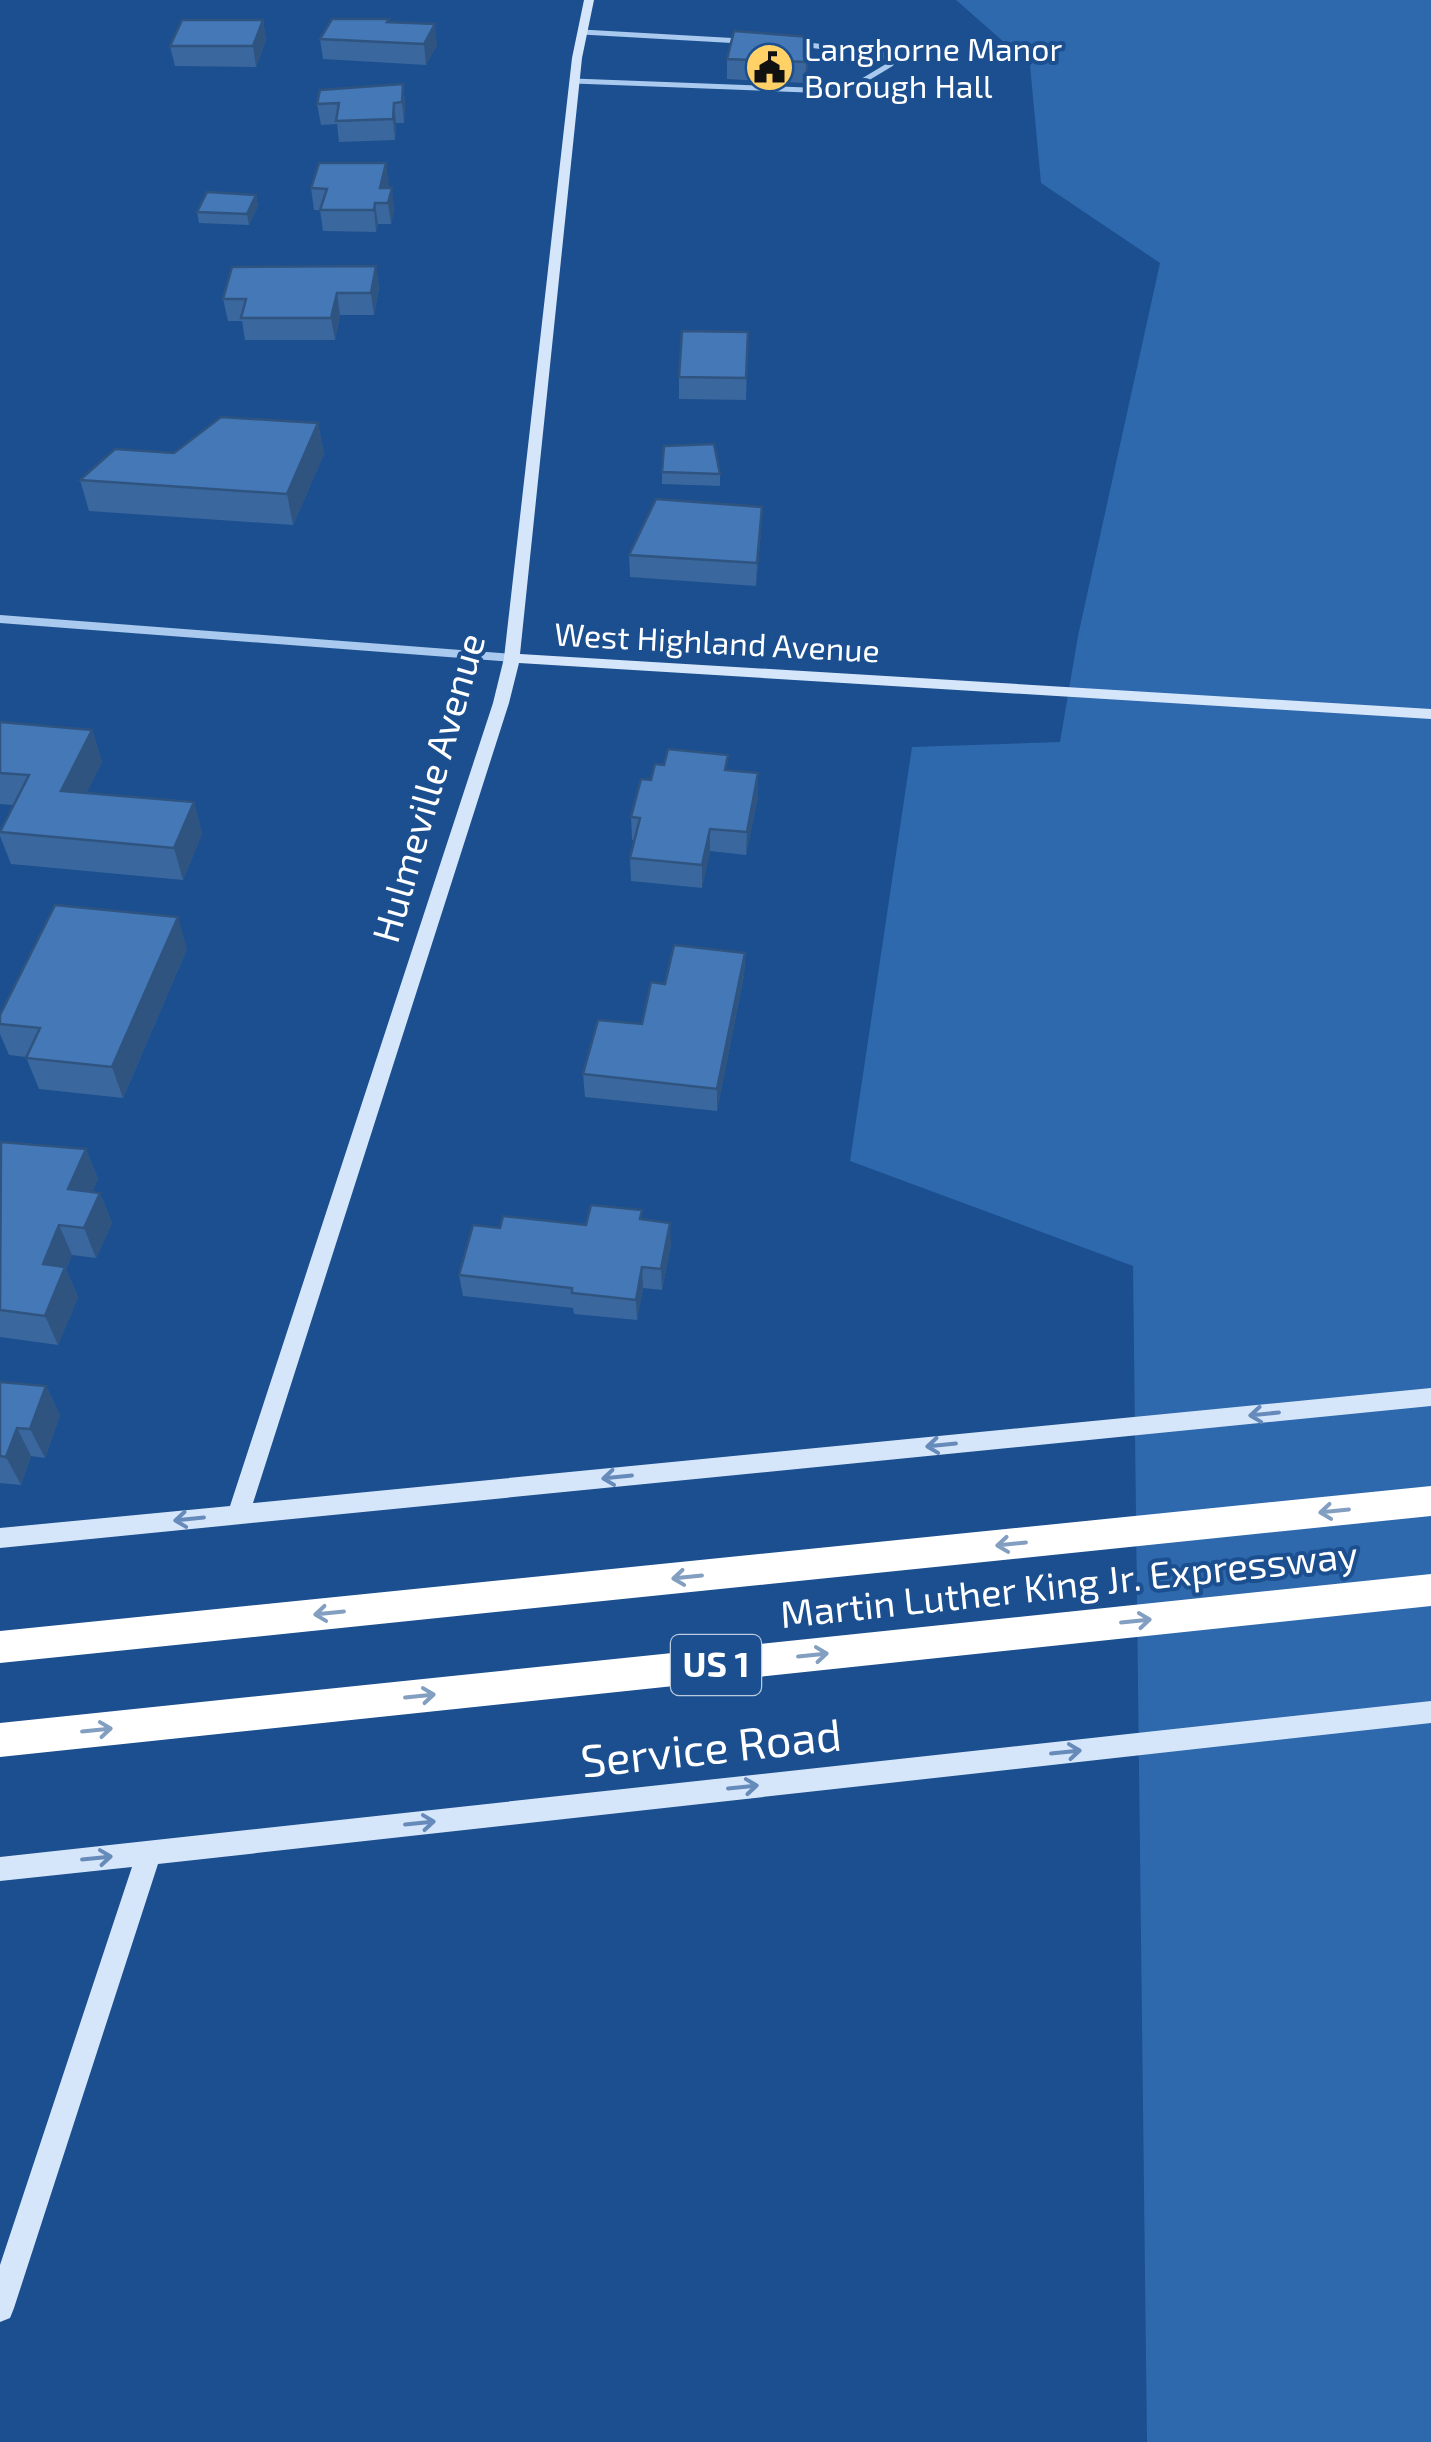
<svg xmlns="http://www.w3.org/2000/svg" width="1431" height="2442" font-family="'Exo 2',sans-serif">
	<rect width="100%" height="100%" fill="#1b4f8f"/>
	<!-- green -->
	<path fill="#2e69ad" d="M956 0H1431V2442H1147L1133 1266 850 1161 912 747 1060 742 1078 636 1160 263 1041 183 1030 65Z"/>
	<g fill="none" stroke-linecap="round" stroke-linejoin="round">
		<!-- lane -->
		<path stroke="#a9c9ee" stroke-width="5" d="M582 32 741 41
			M574 81 806 90 861 82 891 64 883 54 800 44"/>
		<!-- street -->
		<path stroke="#a9c9ee" stroke-width="8" d="M0 619 512 658"/>
		<!-- secondary -->
		<path fill="#d6e6fa" fill-rule="evenodd" d="M584 0H594L582 58 520 654 1431 709V719L519 663 509 703 253 1503 1431 1388V1406L0 1548V1528L230 1506 493 703 504 658 572 58Z
			M1431 1701V1723L158 1864 14 2308 10 2318 0 2322V2265L132 1867 0 1881V1857Z"/>
		<!-- highway -->
		<path fill="#fff" fill-rule="evenodd" d="M1431 1486V1516L0 1663V1631Z
			M1431 1574V1606L0 1757V1723Z"/>
	</g>
	<!-- wall -->
	<path fill="#3a679d" d="M389 19V22L437 45 426 65 323 59 320 39Z
		M263 20 266 40 256 67 175 66 170 46Z
		M809 58 805 83 727 79V59Z
		M403 84 405 105 404 123H396L395 140 339 142 337 124 321 125 317 104Z
		M389 185 388 188 394 209 391 224H378L376 232 323 231 320 210H314L311 188Z
		M256 195 258 206 249 225 199 223 197 212Z
		M376 266 379 288 374 315H340L335 340H245L242 321H228L223 299Z
		M748 332 746 400 679 399V377Z
		M318 423 324 454 293 525 89 511 80 480 174 453Z
		M662 472 720 474V486L662 484Z
		M761 530 756 586 630 577 629 555Z
		M0 722 92 730 102 762 86 793 194 802 202 834 183 880 11 864 0 836V830L13 805 0 804Z
		M728 770 758 773V796L746 855 710 851 702 888 631 881 630 858 635 840H632L631 817 651 780Z
		M187 949 123 1098 39 1089 26 1057 9 1055 0 1034V1015Z
		M745 953 744 975 717 1111 585 1097 583 1074 642 1024 665 984Z
		M0 1143 86 1149 98 1179 92 1192 100 1193 112 1223 96 1258 72 1255 66 1269 78 1297 58 1345 0 1337Z
		M643 1219 671 1244 662 1290 643 1288 637 1320 574 1314 573 1308 463 1296 459 1275 500 1228 586 1225Z
		M0 1382 46 1386 60 1415 45 1458 31 1456 21 1485 0 1483Z"/>
	<!-- shaded-wall -->
	<path fill="#305480" d="M263 20 266 40 256 67 253 46Z
		M435 24 437 45 426 65 424 44Z
		M810 37 809 58 805 83 806 62Z
		M403 84 405 105 404 123 402 102Z
		M394 103 396 123 395 140 393 119Z
		M386 163 389 185 384 203 380 188Z
		M392 188 394 209 391 224 388 203Z
		M256 195 258 206 249 225 247 214Z
		M375 203 378 224 376 232 374 210Z
		M376 266 379 288 374 315 371 293Z
		M337 293 340 315 335 340 331 318Z
		M318 423 324 454 293 525 287 494Z
		M762 507 761 530 756 586 757 563Z
		M92 730 102 762 72 823 61 791Z
		M758 773V796L746 855 747 832Z
		M194 802 202 834 183 880 174 848Z
		M710 829V851L702 888V865Z
		M178 917 187 949 123 1098 112 1067Z
		M745 953 744 975 717 1111V1089Z
		M86 1149 98 1179 80 1220 68 1189Z
		M100 1193 112 1223 96 1258 84 1228Z
		M670 1223 671 1244 662 1290 661 1269Z
		M59 1225 72 1255 66 1269 78 1297 58 1345 45 1316 43 1264Z
		M642 1267 643 1288 637 1320 636 1300Z
		M46 1386 60 1415 45 1458 30 1429Z
		M17 1428 31 1456 21 1485 6 1457Z"/>
	<!-- building -->
	<path fill="#4478b7" stroke="#305480" stroke-width="2.5" d="M332 19H389L387 22 435 24 424 44 320 39Z
		M182 20H263L253 46H170Z
		M734 31 810 37 806 62 727 59Z
		M403 84 402 102 394 103 393 119 336 121 339 103 317 104 320 90Z
		M319 163H386L380 188H392L388 203H375L374 210H320L327 189 311 188Z
		M207 192 256 195 247 214 197 212Z
		M376 266 371 293H337L331 318H241L246 299H223L232 267Z
		M682 331 748 332 746 378 679 377Z
		M221 417 318 423 287 494 80 480 115 449 174 453Z
		M714 444 720 474 662 472 664 446Z
		M656 499 762 507 757 563 629 555Z
		M0 722 92 730 61 791 194 802 174 848 0 832 29 775 0 773Z
		M668 749 728 755 725 770 758 773 747 832 710 829 702 865 630 858 640 818 631 817 641 779 651 780 655 764 664 765Z
		M55 905 178 917 112 1067 26 1058 40 1028 0 1024V1015Z
		M674 945 745 953 717 1089 583 1074 598 1020 642 1024 651 982 665 984Z
		M1 1142 86 1149 68 1189 100 1193 84 1228 59 1225 43 1264 65 1267 45 1316 0 1310Z
		M591 1205 642 1210 640 1219 670 1223 661 1269 642 1267 636 1300 572 1293V1288L459 1275 473 1225 500 1228 503 1216 586 1225Z
		M0 1382 46 1386 30 1429 17 1428 6 1457 0 1456Z"/>
	<!-- one-way arrows -->
	<defs><path id="oneway-shaft" d="M-6 0H5M1.5-3L5.5 0L1.5 3" fill="none" stroke-width="1.6" stroke-linecap="round" stroke-linejoin="round" transform="scale(2.5)"/></defs>
	<g stroke="#668bba">
		<use href="#oneway-shaft" transform="translate(1264 1414) rotate(174)"/>
		<use href="#oneway-shaft" transform="translate(941 1445) rotate(174)"/>
		<use href="#oneway-shaft" transform="translate(617 1477) rotate(174)"/>
		<use href="#oneway-shaft" transform="translate(189 1519) rotate(174)"/>
		<use href="#oneway-shaft" transform="translate(1066 1752) rotate(-6)"/>
		<use href="#oneway-shaft" transform="translate(743 1787) rotate(-6)"/>
		<use href="#oneway-shaft" transform="translate(420 1823) rotate(-6)"/>
		<use href="#oneway-shaft" transform="translate(97 1858) rotate(-6)"/>
	</g>
	<g stroke="#829ec1">
		<use href="#oneway-shaft" transform="translate(1334 1511) rotate(174)"/>
		<use href="#oneway-shaft" transform="translate(1011 1544) rotate(174)"/>
		<use href="#oneway-shaft" transform="translate(687 1577) rotate(174)"/>
		<use href="#oneway-shaft" transform="translate(329 1613) rotate(174)"/>
		<use href="#oneway-shaft" transform="translate(1136 1621) rotate(-6)"/>
		<use href="#oneway-shaft" transform="translate(813 1655) rotate(-6)"/>
		<use href="#oneway-shaft" transform="translate(420 1696) rotate(-6)"/>
		<use href="#oneway-shaft" transform="translate(97 1730) rotate(-6)"/>
	</g>
	<!-- icons -->
	<defs>
		<symbol id="civic-disc" viewBox="-11 -11 22 22"><circle r="9.5" fill="#ffd166" stroke="#1b4f8f"/><path d="M-.6-6.5H3V-4.5H.6V-3L4-1V1h2V6H-6V1h2V-1L-.6-3ZM-1.2 2.5V6h2.4V2.5Z" fill="#111"/></symbol>
	</defs>
	<g fill-rule="evenodd">
		<use href="#civic-disc" x="742" y="40" width="55" height="55"/>
	</g>
	<g text-anchor="middle" stroke-width="8" stroke-linejoin="round" paint-order="stroke">
		<!-- far-poi labels -->
		<g font-size="32" fill="#fff" stroke="#1b4f8f" text-anchor="start">
			<text x="804" y="61">Langhorne Manor<tspan x="804" dy="37">Borough Hall</tspan></text>
		</g>
		<!-- far-street labels -->
		<g font-size="32" fill="#fff" stroke="#1b4f8f">
			<text transform="translate(717 643) rotate(3)" y="11">West Highland Avenue</text>
		</g>
		<!-- shield labels -->
		<rect fill="#1b4f8f" stroke="#bbcadd" stroke-width="2.5" x="671" y="1635" width="90" height="60" rx="8"/>
		<g font-size="35" font-weight="bold" fill="#fff">
			<text x="716" y="1677">US 1</text>
		</g>
		<!-- street labels -->
		<g font-size="38" fill="#fff" stroke="#1b4f8f">
			<text transform="translate(429 788) rotate(-74)" y="13">Hulmeville Avenue</text>
			<text transform="translate(1069 1585) rotate(-6)" y="13">Martin Luther King Jr. Expressway</text>
		</g>
		<!-- near-street labels -->
		<g font-size="45" fill="#fff" stroke="#1b4f8f">
			<text transform="translate(711 1748) rotate(-6)" y="16">Service Road</text>
		</g>
	</g>
</svg>
